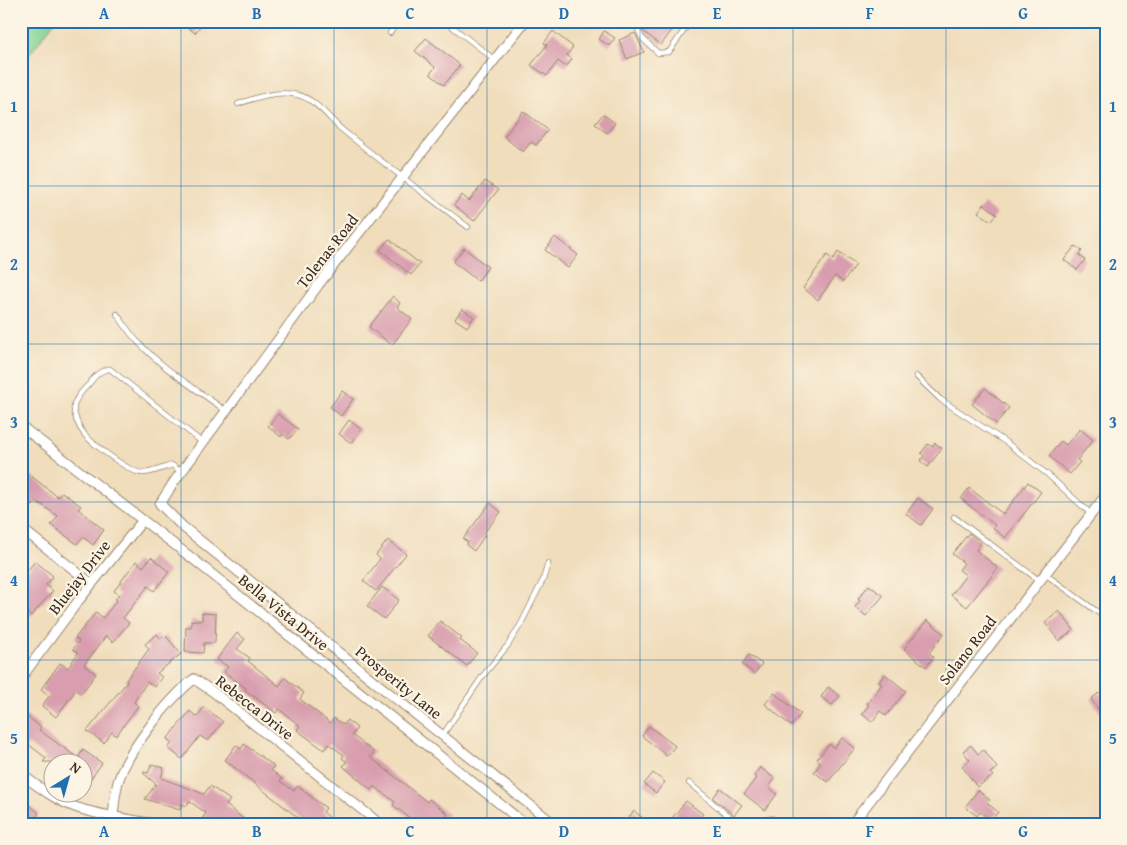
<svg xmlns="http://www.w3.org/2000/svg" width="1127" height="845" font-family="'Gentium Book Plus',serif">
	<rect width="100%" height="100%" fill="#fcf5e5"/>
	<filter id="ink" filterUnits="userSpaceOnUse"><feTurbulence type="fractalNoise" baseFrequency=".02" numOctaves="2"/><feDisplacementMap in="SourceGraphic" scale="10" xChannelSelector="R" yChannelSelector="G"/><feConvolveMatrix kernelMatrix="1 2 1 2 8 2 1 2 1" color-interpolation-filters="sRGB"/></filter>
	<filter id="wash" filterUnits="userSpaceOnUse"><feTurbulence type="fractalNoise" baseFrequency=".0096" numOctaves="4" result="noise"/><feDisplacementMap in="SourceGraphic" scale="20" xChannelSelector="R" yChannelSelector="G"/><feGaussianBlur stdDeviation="1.12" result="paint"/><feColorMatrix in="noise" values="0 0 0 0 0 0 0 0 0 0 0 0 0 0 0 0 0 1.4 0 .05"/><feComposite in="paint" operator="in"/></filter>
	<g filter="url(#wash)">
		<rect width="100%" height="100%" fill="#f0ddbc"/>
		<!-- green -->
		<path fill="#86d695" stroke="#60805a" d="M21 21H55L21 65Z"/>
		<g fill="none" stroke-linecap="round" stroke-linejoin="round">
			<!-- stream -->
			<path stroke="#49acc8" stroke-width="3" d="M21 31 28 21"/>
		</g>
		<g id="blocks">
			<!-- building -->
			<path fill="#d89dae" d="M180 21H204L195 33Z
				M646 21H679L661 45 644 32 641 27Z
				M553 31 573 47 567 55 572 59 566 67 558 61 547 76 531 65 547 45 544 43Z
				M604 31 615 38 609 46 599 39Z
				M635 33 644 52 627 59 619 40Z
				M426 38 460 65 444 85 430 74 435 67 415 51Z
				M523 111 548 130 536 145 531 142 523 152 504 137Z
				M603 114 615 123 607 133 595 124Z
				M485 181 498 190 474 221 454 205 462 195 469 201Z
				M984 204 997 214 991 221 978 212Z
				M555 237 578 255 568 268 545 250Z
				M389 239 420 264 411 275 380 250Z
				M1075 246 1082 251 1079 255 1085 260 1077 270 1064 260Z
				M464 248 488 267 478 281 453 262Z
				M838 252 856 265 843 282 835 276 818 300 803 288 827 255 833 260Z
				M393 296 400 303 397 307 412 319 392 345 369 327Z
				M462 309 474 317 467 327 455 319Z
				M985 388 1009 408 996 424 972 404Z
				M342 391 353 399 341 416 330 407Z
				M278 414 298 429 289 439 283 434 281 437 268 426Z
				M349 420 361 429 351 443 339 434Z
				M1080 429 1093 440 1077 460 1080 462 1070 474 1049 456 1061 441 1066 445Z
				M935 443 942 448 928 467 920 461 924 456 921 453 928 444 932 447Z
				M21 468 58 497 62 492 81 506 78 509 104 530 93 545 83 537 77 544 51 525 58 516 36 501 32 506 21 497Z
				M1028 482 1041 492 1005 538 993 528 995 525 961 499 969 488 1003 514Z
				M918 498 933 509 921 525 906 514Z
				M490 503 501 512 483 534 485 535 474 551 466 545 468 542 463 539Z
				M969 533 981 543 976 550 998 568 967 607 951 595 966 575 959 570 964 563 952 554Z
				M388 540 406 554 376 591 363 581 380 559 376 555Z
				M151 557 169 572 154 591 148 586 123 618 129 623 113 642 106 636 84 665 96 674 81 694 76 690 56 717 42 706 49 696 41 689 60 663 68 668 78 653 73 649 79 641 75 638 96 612 103 618 117 600 115 599 119 595 114 591 136 561 143 567Z
				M35 561 53 576 46 585 53 591 31 616 21 608V579Z
				M869 585 883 596 866 616 855 607 860 601 858 599Z
				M382 587 399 600 384 619 367 606Z
				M1059 611 1074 630 1059 641 1045 623Z
				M202 613 216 614 215 643H204L203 653 185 652 186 627H191V620L202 621Z
				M927 620 944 634 929 653 934 657 926 667 904 649Z
				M440 621 462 638 460 640 477 653 467 666 428 636Z
				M237 633 245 639 237 649 250 658 248 661 279 686 285 678 304 693 300 699 330 723 334 718 344 725 347 720 357 728 352 735 374 752 370 757 427 802 429 799 448 814 445 818 453 824H417L393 805 395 802 374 786 371 790 343 766 347 762 342 758 344 755 329 744 324 750 297 730 300 726 279 709 276 713 245 690 246 688 224 672 228 667 217 659Z
				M157 634 161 639 165 635 181 654 157 673 162 677 155 687 147 682 134 702 138 706 116 736 112 732 104 743 87 731 127 682 126 680 149 649 145 644Z
				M749 655 762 664 754 674 742 664Z
				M885 674 906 691 886 716 880 711 872 722 862 714 869 705 867 704 882 684 879 682Z
				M828 687 840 696 832 705 821 697Z
				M774 693 801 714 791 726 765 704Z
				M1099 693 1106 702V708L1100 712 1091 699Z
				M204 707 223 722 208 741 200 736 182 759 168 748 172 743 167 739 190 711 197 717Z
				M21 712 41 727 39 730 78 758 83 750 102 763 82 791V762H43L46 758 28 744 21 754Z
				M649 726 675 746 667 756 642 736Z
				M842 738 855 748 828 782 814 772 821 763 817 759 829 744 834 748Z
				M244 744 274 766 271 770 282 779 280 781 294 791 297 786 326 808 323 812 337 824H298L301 820 225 760 236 745 241 749Z
				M971 745 978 754 984 750 997 768 990 773 993 776 977 787 962 766 970 760 963 751Z
				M152 764 164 768 161 778 204 794 210 786 230 800 226 805 250 824H207L201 820 206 813 189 801 187 806 182 804 180 810 145 799 156 784 143 773 144 772 148 773Z
				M760 767 775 779 769 787 777 794 765 810 744 794 756 778 754 776Z
				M653 773 665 782 656 793 644 784Z
				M720 788 742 805 734 815 713 798Z
				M978 790 990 800 987 803 998 812 991 820 980 812 977 816 965 807Z
				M686 801 703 814 695 824H682L673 817Z
				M29 805 39 813 36 817 45 824H21V816Z
				M634 811 650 824H624Z"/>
		</g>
	</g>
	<g filter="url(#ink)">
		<use href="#blocks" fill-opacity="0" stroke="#96846d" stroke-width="1"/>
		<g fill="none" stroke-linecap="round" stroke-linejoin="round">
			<defs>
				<path id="service" d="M445 21 495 60
					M634 21 642 38 658 53 669 52 687 26 686 21
					M390 33 398 21
					M238 104C257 97 278 90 298 95 315 99 328 117 340 128 381 162 425 194 468 227
					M1103 157 1106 159
					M117 314C124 324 130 334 138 342 163 369 196 389 226 411
					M916 376 940 399 1007 443 1047 474 1091 514
					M181 472 172 465C162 468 152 473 142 473 129 472 94 445 85 435 79 428 73 415 74 406 75 398 83 390 89 384 95 376 100 370 110 369L203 443
					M954 517 1040 581
					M1045 574 1106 618
					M442 736 482 677 508 645 521 624 543 580 548 563
					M689 783 738 824
					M759 824 761 821 771 818 784 824"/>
				<path id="minor" d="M525 21 319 284 174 482 160 504 182 526 390 694 554 824
					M21 426 193 559 525 824
					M21 528 92 584
					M21 678 79 600 143 520
					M21 774C38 786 55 800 75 807 100 816 129 819 155 824
					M113 817C114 805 115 793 118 782 127 751 169 699 194 679L212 691 380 824
					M852 824 1106 495"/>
			</defs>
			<!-- service casing -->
			<use href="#service" stroke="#96846d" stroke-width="6"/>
			<!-- minor casing -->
			<use href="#minor" stroke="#96846d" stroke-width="11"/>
			<!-- service -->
			<use href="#service" stroke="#fff" stroke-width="4.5"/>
			<!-- minor -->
			<use href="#minor" stroke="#fff" stroke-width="9"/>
		</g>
	</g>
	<!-- grid -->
	<path fill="none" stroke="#1f6fb2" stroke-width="1" stroke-opacity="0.55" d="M181 21V824M334 21V824M487 21V824M640 21V824M793 21V824M946 21V824M21 186H1106M21 344H1106M21 502H1106M21 660H1106"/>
	<g text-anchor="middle" stroke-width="4.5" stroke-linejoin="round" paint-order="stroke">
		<!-- street labels -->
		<g font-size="16" fill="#3b2a1e" stroke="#fcf5e5">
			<text transform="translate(327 251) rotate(-52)" y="6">Tolenas Road</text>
			<text transform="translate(79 577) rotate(-52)" y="6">Bluejay Drive</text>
			<text transform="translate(284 612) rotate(39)" y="6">Bella Vista Drive</text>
			<text transform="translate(967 650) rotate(-52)" y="6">Solano Road</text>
			<text transform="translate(399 682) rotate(39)" y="6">Prosperity Lane</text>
			<text transform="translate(255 707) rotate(38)" y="6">Rebecca Drive</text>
		</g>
	</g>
	<!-- margin -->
	<rect width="1127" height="845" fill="none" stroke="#fcf5e5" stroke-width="55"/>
	<!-- north arrow -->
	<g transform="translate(68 778) rotate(37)"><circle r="24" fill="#fcf5e5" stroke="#afa495"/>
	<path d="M0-4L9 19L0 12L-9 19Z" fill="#1f6fb2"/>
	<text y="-8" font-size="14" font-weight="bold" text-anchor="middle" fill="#3b2a1e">N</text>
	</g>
	<rect x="28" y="28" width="1072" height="790" fill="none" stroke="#1f6fb2" stroke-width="2"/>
	<g font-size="16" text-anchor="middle" font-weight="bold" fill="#1f6fb2">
		<text x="104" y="19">A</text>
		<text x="257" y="19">B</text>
		<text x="410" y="19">C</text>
		<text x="564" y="19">D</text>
		<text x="717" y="19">E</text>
		<text x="870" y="19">F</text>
		<text x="1023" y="19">G</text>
		<text x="14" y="112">1</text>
		<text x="1113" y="112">1</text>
		<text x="14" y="270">2</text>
		<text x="1113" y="270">2</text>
		<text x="14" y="428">3</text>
		<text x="1113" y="428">3</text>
		<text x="14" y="586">4</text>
		<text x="1113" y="586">4</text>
		<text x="14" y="744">5</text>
		<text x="1113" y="744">5</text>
		<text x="104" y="837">A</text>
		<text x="257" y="837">B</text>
		<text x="410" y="837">C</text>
		<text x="564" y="837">D</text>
		<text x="717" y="837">E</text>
		<text x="870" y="837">F</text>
		<text x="1023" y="837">G</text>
	</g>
</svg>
